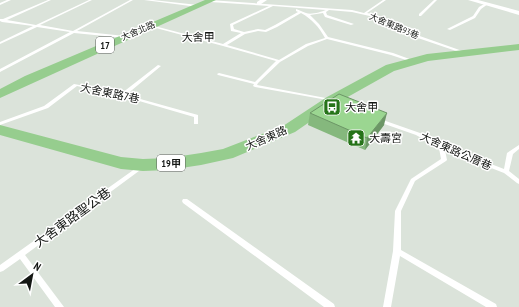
<svg xmlns="http://www.w3.org/2000/svg" width="519" height="307" font-family="'PT Sans Narrow','Noto Sans TC',sans-serif">
	<rect width="100%" height="100%" fill="#dbe3da"/>
	<g fill="none" stroke-linecap="round" stroke-linejoin="round">
		<!-- lane -->
		<path fill="#fff" fill-rule="evenodd" d="M7 0H11L0 5V3Z
			M48 0H51L7 20 36 25 89 0H92L40 25 73 31 130 0H133L77 31 125 36 127 37 125 38 74 33 0 72V69L70 32 37 27 0 44V42L33 26 2 22 0 21V19H3Z
			M144 0H153L198 5 199 6 198 7Z
			M209 0 352 10 364 13 383 0H386L367 13 376 15 414 34 468 53 465 54 412 36 374 17 352 12 329 10 326 12 327 15 354 24 351 25 325 17 323 13 310 15 319 24 328 37 393 53 415 61 412 62 391 55 327 39 308 46 280 62 258 83 257 85 331 99 333 100V101L255 87 253 86 254 84 218 75 217 74 219 73 255 82 276 61 223 46 141 24 143 23 223 44 241 33 231 31 230 24 269 6 210 2H209ZM273 6 326 10C321 12 311 15 306 13 302 12 300 10 296 9V11L298 12 275 25 265 30 258 29 244 32 234 29 233 25ZM301 13C312 19 319 27 325 38L306 44 279 60 227 45 245 34 258 31 266 32 277 27Z
			M434 0H437L421 16H419V14Z
			M486 3 488 4 481 9 475 18 450 30 447 29 473 16 479 7Z
			M158 65 161 66 126 95 198 115V124H194V117L122 96 77 86 48 108 0 125V122L44 106 74 84 122 93Z
			M376 119H380L420 133 444 146 504 169 507 153 519 145V149L513 154 509 171 519 179V184L517 183 504 173 445 150 447 160 446 161 415 181 401 211V250L496 304 497 307H486L400 256 391 307H383L393 251 395 211 411 179 441 159 439 148 416 135 376 121Z
			M141 165 143 166 144 167 143 168 25 255 64 307H55L20 259 3 271 0 272V265L139 166Z
			M183 199H187L334 304 335 307H324L183 203 182 201Z"/>
		<!-- street -->
		<path fill="#fff" fill-rule="evenodd" d="M260 0H267L261 4H257V2Z
			M468 0H478L519 11V15Z"/>
		<!-- primary -->
		<path fill="#96cd8e" fill-rule="evenodd" d="M205 0H216L0 98V89L25 76Z
			M519 44V50L428 61 394 71 337 103 295 132 233 158 201 165 168 170 143 171 121 169 0 135V125L121 157 143 159 168 158 201 153 223 149 283 126 327 97 386 65 427 54Z"/>
	</g>
	<!-- wall -->
	<path fill="#85b87d" d="M310 113 384 125 365 150 308 125Z"/>
	<!-- shaded-wall -->
	<path fill="#6c9666" d="M387 113 384 125 365 150 367 138Z"/>
	<!-- building -->
	<path fill="#9bd691" stroke="#6c9666" d="M339 94 387 113 367 138 310 113Z"/>
	<!-- icons -->
	<defs>
		<symbol id="bus-square" viewBox="-11 -11 22 22"><rect x="-9" y="-9" width="18" height="18" rx="4" fill="#267319" stroke="#fff"/><path d="M-5-6H5V4H4V6H2V4H-2V6H-4V4H-5ZM-3.5-4V0h7V-4ZM-3.5 1.2v1.5H-2V1.2ZM2 1.2v1.5H3.5V1.2Z" fill="#fff"/></symbol>
		<symbol id="temple-square" viewBox="-11 -11 22 22"><rect x="-9" y="-9" width="18" height="18" rx="4" fill="#267319" stroke="#fff"/><path d="M0-6L5-2H3V0L6.5 2.5H4V6H1.5V3h-3V6H-4V2.5H-6.5L-3 0V-2H-5Z" fill="#fff"/></symbol>
	</defs>
	<g fill-rule="evenodd">
		<use href="#bus-square" x="322" y="97" width="20" height="20"/>
		<use href="#temple-square" x="346" y="128" width="20" height="20"/>
	</g>
	<g text-anchor="middle" stroke-width="3" stroke-linejoin="round" paint-order="stroke">
		<!-- far-street labels -->
		<g font-size="9" fill="#141714" stroke="#fff">
			<text transform="translate(394 26) rotate(23)" y="3">大舍東路93巷</text>
			<text transform="translate(138 31) rotate(-23)" y="3">大舍北路</text>
		</g>
		<!-- shield labels -->
		<g fill="#fff" stroke="#5a5d5a" stroke-width="1">
			<rect x="96" y="37" width="18" height="16" rx="3"/>
			<rect x="157" y="155" width="28" height="16" rx="3"/>
		</g>
		<g font-size="10" font-weight="bold" fill="#141714">
			<text x="105" y="49">17</text>
			<text x="171" y="167">19甲</text>
		</g>
		<!-- far-quarter labels -->
		<g font-size="11" fill="#141714" stroke="#fff">
			<text x="198" y="41">大舍甲</text>
		</g>
		<!-- street labels -->
		<g font-size="11" fill="#141714" stroke="#fff">
			<text transform="translate(110 93) rotate(12)" y="4">大舍東路7巷</text>
			<text transform="translate(266 138) rotate(-24)" y="4">大舍東路</text>
			<text transform="translate(456 151) rotate(24)" y="4">大舍東路公厝巷</text>
		</g>
		<!-- poi labels -->
		<g font-size="11" fill="#141714" stroke="#fff" text-anchor="start">
			<text x="345" y="111">大舍甲</text>
			<text x="369" y="142">大壽宮</text>
		</g>
		<!-- near-street labels -->
		<g font-size="13" fill="#141714" stroke="#fff">
			<text transform="translate(72 217) rotate(-36)" y="5">大舍東路聖公巷</text>
		</g>
	</g>
	<!-- north arrow -->
	<g transform="translate(32 275) rotate(32)" stroke="#ffffff" stroke-width="3" paint-order="stroke">
	<path d="M0-3L7 15L0 10L-7 15Z" fill="#141714"/>
	<text y="-6" font-size="11" font-weight="bold" text-anchor="middle" fill="#141714">N</text>
	</g>
</svg>
